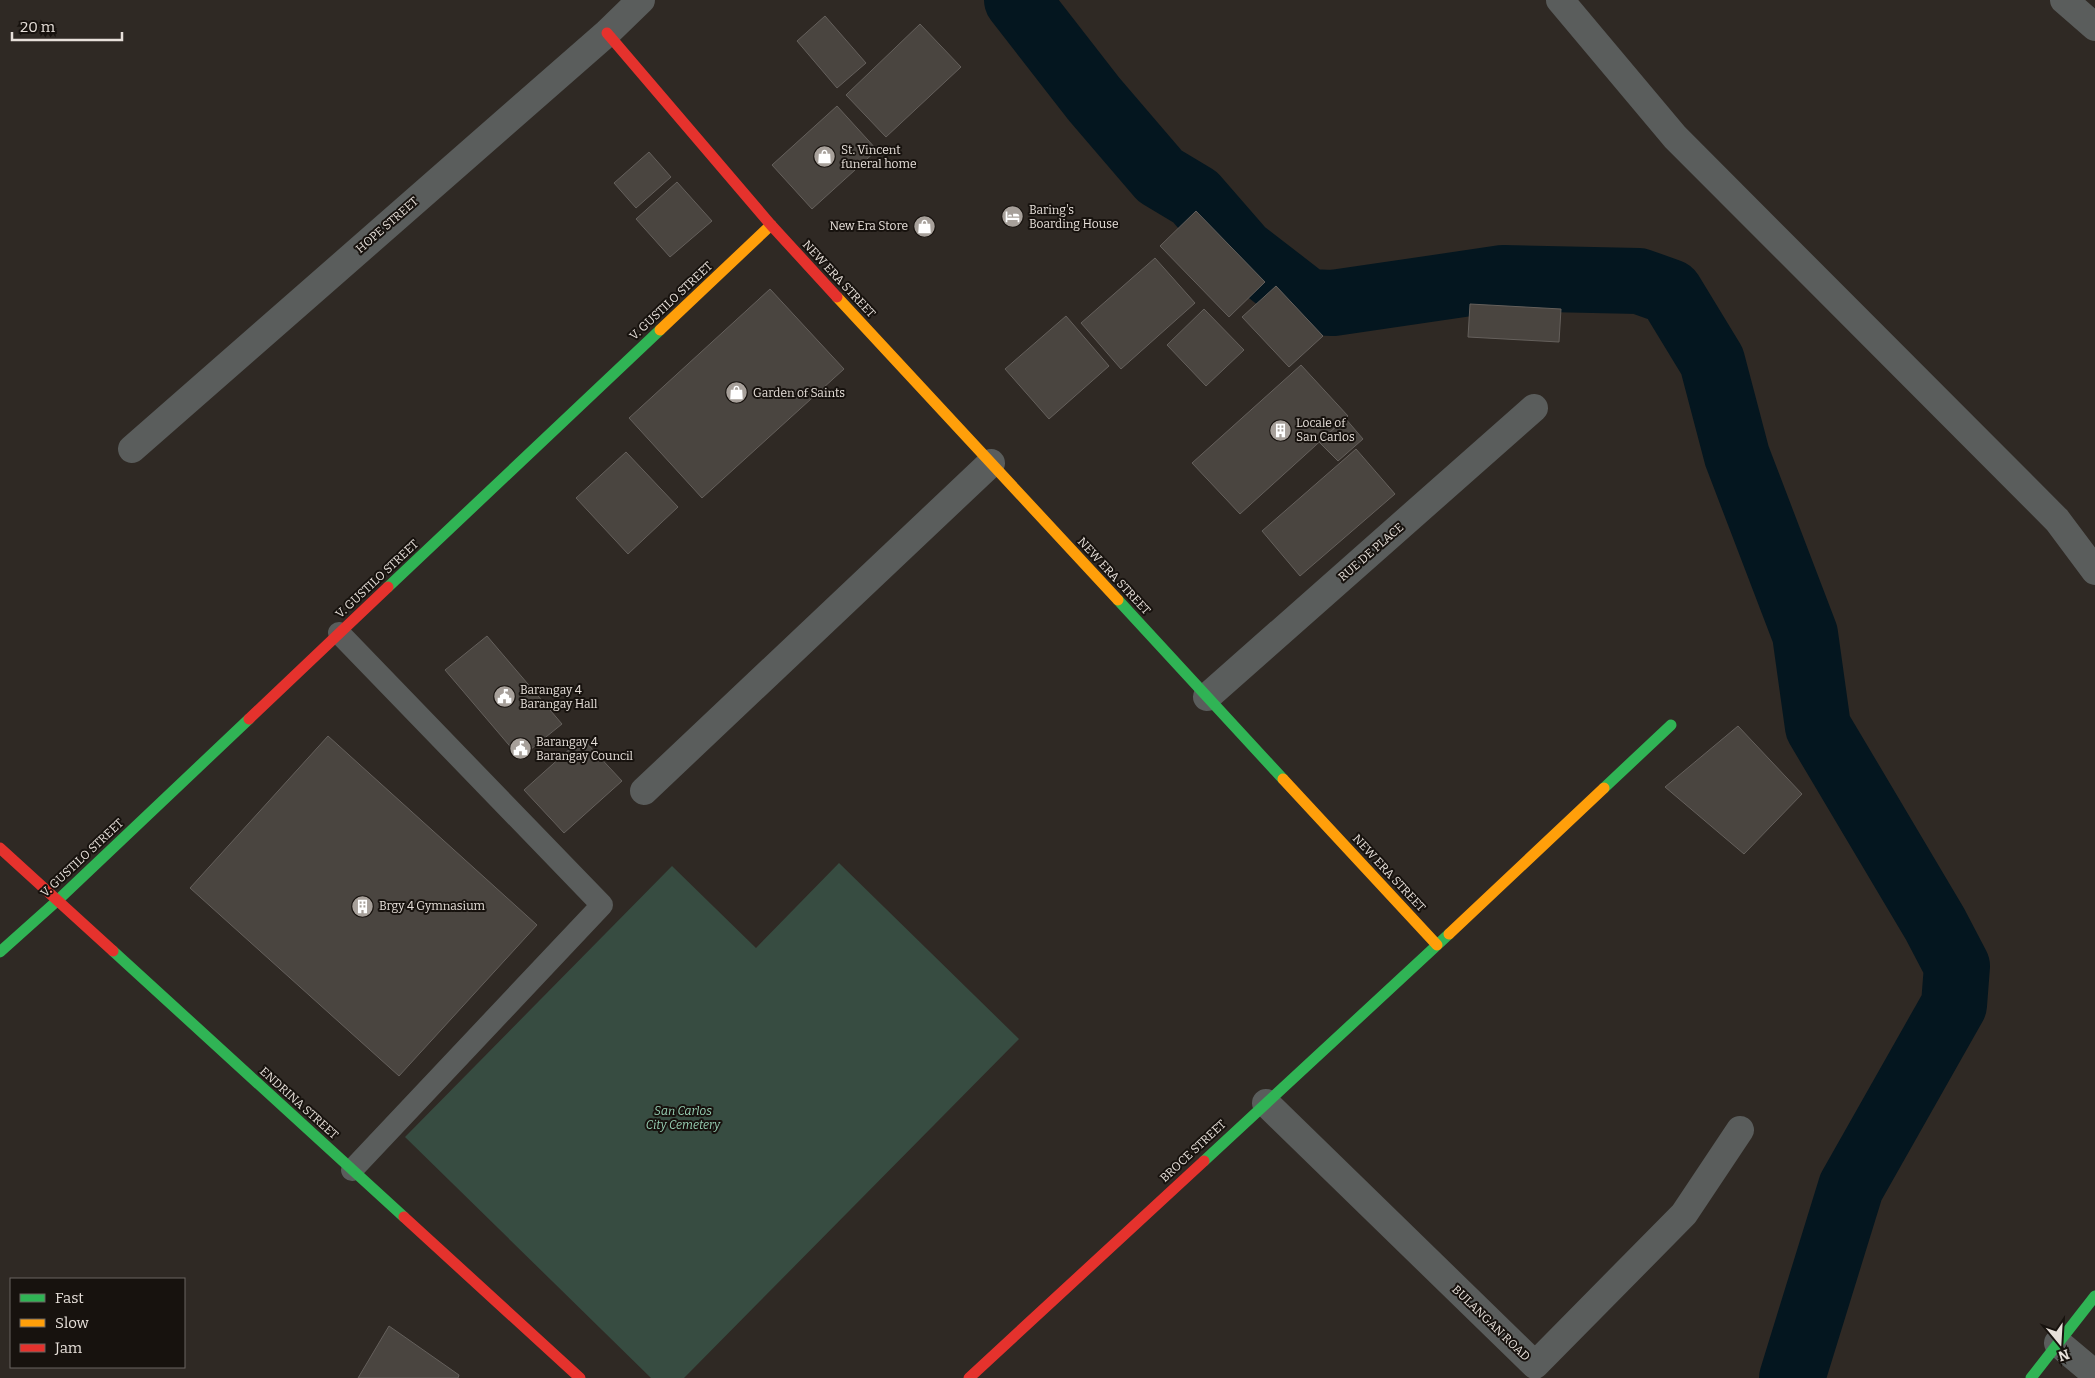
<svg xmlns="http://www.w3.org/2000/svg" width="2095" height="1378" font-family="Bitter,serif">
	<rect width="100%" height="100%" fill="#2f2924"/>
	<!-- green -->
	<path fill="#374c41" d="M839 863 1019 1039 684 1378H651L405 1137 672 866 756 948Z"/>
	<g fill="none" stroke-linecap="round" stroke-linejoin="round">
		<!-- river -->
		<path stroke="#04161f" stroke-width="66" d="M1017 0 1094 99 1160 176 1195 197 1242 251 1308 302 1333 303 1503 278 1639 281 1670 292 1712 361 1737 456 1805 634 1818 727 1935 924 1957 966 1954 1005 1851 1187 1792 1378"/>
	</g>
	<!-- building -->
	<path fill="#4a4540" stroke="#65605c" d="M825 16 866 63 837 88 797 41Z
		M920 24 961 67 886 137 846 95Z
		M837 106 877 150 812 209 772 165Z
		M649 152 671 177 636 208 614 183Z
		M677 182 712 221 670 257 636 219Z
		M1196 211 1265 282 1229 317 1160 246Z
		M1155 258 1195 303 1121 369 1081 323Z
		M1276 286 1323 336 1289 367 1242 317Z
		M770 289 844 369 702 498 629 418Z
		M1470 304 1561 309 1559 342 1468 337Z
		M1204 309 1244 350 1206 386 1167 345Z
		M1066 316 1109 366 1049 419 1005 369Z
		M1301 365 1348 416 1240 514 1192 463Z
		M1345 418 1363 439 1338 461 1319 442Z
		M1356 449 1395 494 1300 576 1262 531Z
		M626 452 678 507 628 554 576 498Z
		M487 636 562 724 520 758 445 670Z
		M1738 726 1802 794 1744 854 1665 787Z
		M328 736 537 925 399 1076 190 888Z
		M582 738 622 781 564 833 524 790Z
		M389 1326 459 1375 458 1378H358Z"/>
	<g fill="none" stroke-linecap="round" stroke-linejoin="round">
		<!-- lane -->
		<path stroke="#5a5d5c" stroke-width="22" d="M339 633 602 905 352 1170"/>
		<!-- street -->
		<path stroke="#5a5d5c" stroke-width="28" d="M1560 0 1675 137 2057 520 2095 571
			M2064 0 2095 27
			M132 449 607 33 641 0
			M1207 697 1534 408
			M644 791 991 463
			M1266 1103 1535 1365 1684 1214 1740 1130
			M2058 1343 2095 1374"/>
		<!-- fast -->
		<path stroke="#30b455" stroke-width="11" d="M388 587 660 330
			M1118 600 1283 779
			M1604 788 1671 725
			M113 951 404 1217
			M0 952 58 900 249 719
			M1204 1161 1449 934
			M2031 1378 2095 1296"/>
		<!-- slow -->
		<path stroke="#ff9f0a" stroke-width="11" d="M837 297 1118 600
			M660 330 771 225
			M1283 779 1437 945
			M1449 934 1604 788"/>
		<!-- jam -->
		<path stroke="#e5322d" stroke-width="11" d="M607 33 771 225 837 297
			M249 719 388 587
			M0 848 113 951
			M404 1217 580 1378
			M969 1378 1204 1161"/>
	</g>
	<!-- icons -->
	<defs>
		<symbol id="shop-disc" viewBox="-11 -11 22 22"><circle r="9.5" fill="#a7a09a" stroke="#17120e"/><path d="M-5-2.5h2.3a2.7 3.5 0 0 1 5.4 0H5L5.5 6h-11ZM-1.5-2.5h3a1.5 2.3 0 0 0-3 0Z" fill="#fff"/></symbol>
		<symbol id="hotel-disc" viewBox="-11 -11 22 22"><circle r="9.5" fill="#a7a09a" stroke="#17120e"/><path d="M-6-4.5h1.5V1H6V5H4.5V3h-9V5H-6ZM-4 0a1.8 1.8 0 1 1 3.6 0ZM.5 0V-2.5h3Q6-2.5 6 0Z" fill="#fff"/></symbol>
		<symbol id="building-disc" viewBox="-11 -11 22 22"><circle r="9.5" fill="#a7a09a" stroke="#17120e"/><path d="M-4-6H4V6H1V3H-1V6H-4ZM-2.5-4.3h1.7v1.8h-1.7ZM.8-4.3h1.7v1.8H.8ZM-2.5-1h1.7V.8h-1.7ZM.8-1h1.7V.8H.8Z" fill="#fff"/></symbol>
		<symbol id="civic-disc" viewBox="-11 -11 22 22"><circle r="9.5" fill="#a7a09a" stroke="#17120e"/><path d="M-.6-6.5H3V-4.5H.6V-3L4-1V1h2V6H-6V1h2V-1L-.6-3ZM-1.2 2.5V6h2.4V2.5Z" fill="#fff"/></symbol>
	</defs>
	<g fill-rule="evenodd">
		<use href="#shop-disc" x="812" y="144" width="25" height="25"/>
		<use href="#hotel-disc" x="1000" y="204" width="25" height="25"/>
		<use href="#shop-disc" x="912" y="214" width="25" height="25"/>
		<use href="#shop-disc" x="724" y="380" width="25" height="25"/>
		<use href="#building-disc" x="1268" y="418" width="25" height="25"/>
		<use href="#civic-disc" x="492" y="684" width="25" height="25"/>
		<use href="#civic-disc" x="508" y="736" width="25" height="25"/>
		<use href="#building-disc" x="350" y="894" width="25" height="25"/>
	</g>
	<g text-anchor="middle" stroke-width="4" stroke-linejoin="round" paint-order="stroke">
		<!-- poi labels -->
		<g font-size="12" fill="#e7e0da" stroke="#17120e" text-anchor="start">
			<text x="841" y="154">St. Vincent<tspan x="841" dy="14">funeral home</tspan></text>
			<text x="1029" y="214">Baring's<tspan x="1029" dy="14">Boarding House</tspan></text>
			<text x="908" y="230" text-anchor="end">New Era Store</text>
			<text x="753" y="397">Garden of Saints</text>
			<text x="1296" y="427">Locale of<tspan x="1296" dy="14">San Carlos</tspan></text>
			<text x="520" y="694">Barangay 4<tspan x="520" dy="14">Barangay Hall</tspan></text>
			<text x="536" y="746">Barangay 4<tspan x="536" dy="14">Barangay Council</tspan></text>
			<text x="379" y="910">Brgy 4 Gymnasium</text>
		</g>
		<!-- street labels -->
		<g font-size="12" fill="#e7e0da" stroke="#17120e">
			<text transform="translate(387 225) rotate(-41)" y="4">HOPE STREET</text>
			<text transform="translate(839 279) rotate(47)" y="4">NEW ERA STREET</text>
			<text transform="translate(671 301) rotate(-43)" y="4">V. GUSTILO STREET</text>
			<text transform="translate(1371 552) rotate(-41)" y="4">RUE DE PLACE</text>
			<text transform="translate(1114 576) rotate(47)" y="4">NEW ERA STREET</text>
			<text transform="translate(377 579) rotate(-43)" y="4">V. GUSTILO STREET</text>
			<text transform="translate(82 858) rotate(-43)" y="4">V. GUSTILO STREET</text>
			<text transform="translate(1389 873) rotate(47)" y="4">NEW ERA STREET</text>
			<text transform="translate(299 1103) rotate(42)" y="4">ENDRINA STREET</text>
			<text transform="translate(1193 1151) rotate(-43)" y="4">BROCE STREET</text>
			<text transform="translate(1491 1323) rotate(44)" y="4">BULANGAN ROAD</text>
		</g>
		<!-- park labels -->
		<g font-size="12" font-style="italic" fill="#98d1b5" stroke="#17120e">
			<text x="683" y="1115">San Carlos<tspan x="683" dy="14">City Cemetery</tspan></text>
		</g>
	</g>
	<!-- legend -->
	<rect x="10" y="1278" width="175" height="90" fill="#17120e" stroke="#6a6460"/>
	<rect x="20" y="1294" width="25" height="8" fill="#30b455" stroke="#6a6460"/>
	<text x="55" y="1303" font-size="15" fill="#e7e0da">Fast</text>
	<rect x="20" y="1319" width="25" height="8" fill="#ff9f0a" stroke="#6a6460"/>
	<text x="55" y="1328" font-size="15" fill="#e7e0da">Slow</text>
	<rect x="20" y="1344" width="25" height="8" fill="#e5322d" stroke="#6a6460"/>
	<text x="55" y="1353" font-size="15" fill="#e7e0da">Jam</text>
	<!-- north arrow -->
	<g transform="translate(2060 1343) rotate(162)" stroke="#17120e" stroke-width="4" paint-order="stroke">
	<path d="M0-4L9 19L0 12L-9 19Z" fill="#e7e0da"/>
	<text y="-8" font-size="14" font-weight="bold" text-anchor="middle" fill="#e7e0da">N</text>
	</g>
	<!-- scale -->
	<path d="M12 32v8h110v-8" fill="none" stroke="#e7e0da" stroke-width="2.5"/>
	<text x="20" y="32" font-size="15" fill="#e7e0da" stroke="#17120e" stroke-width="4" paint-order="stroke">20 m</text>
</svg>
